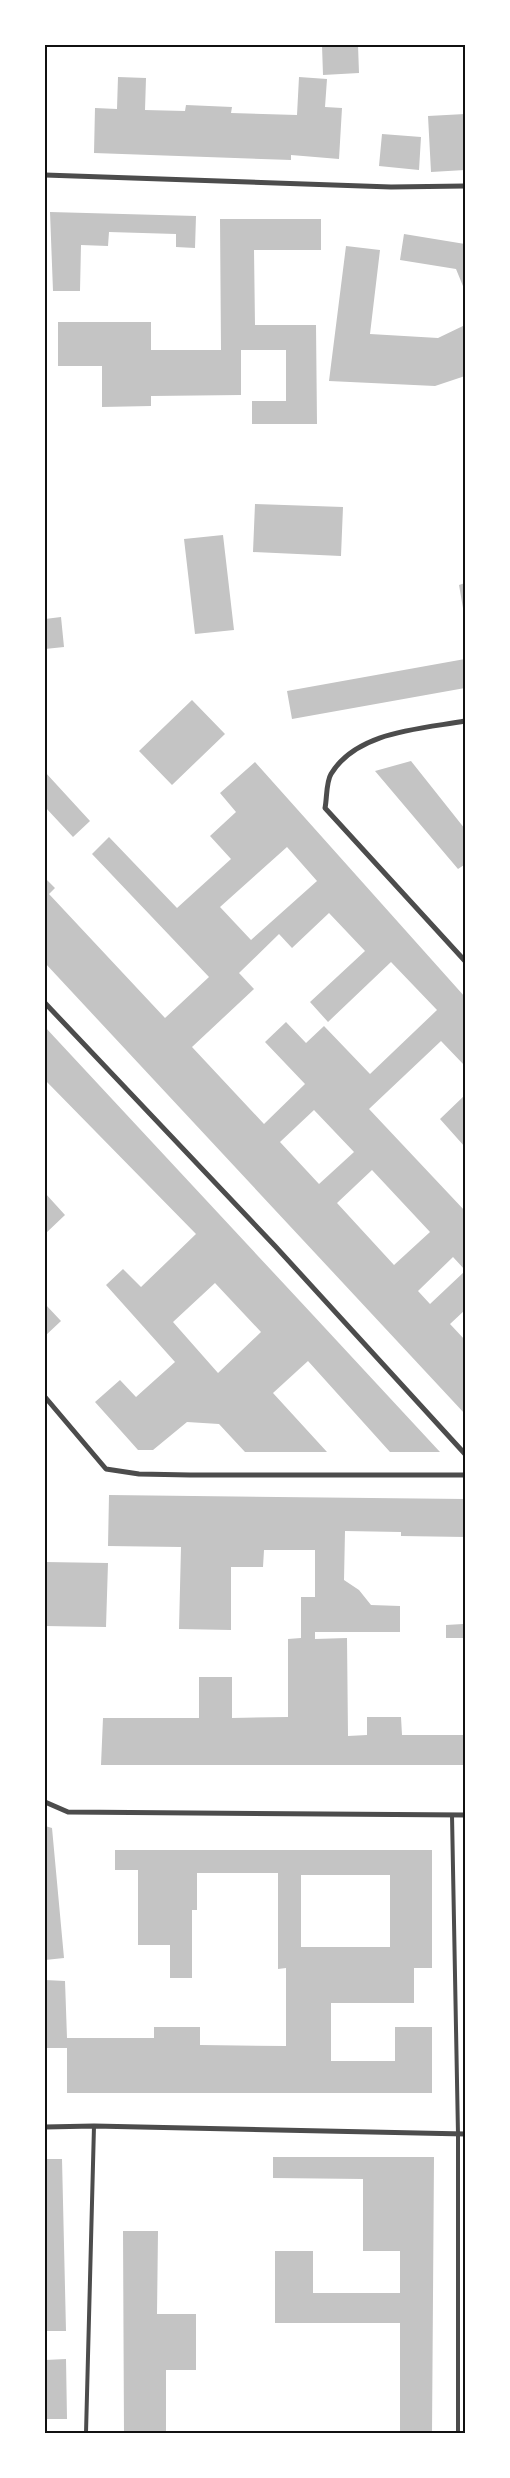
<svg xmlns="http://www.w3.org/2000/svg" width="510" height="2478" font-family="'PT Sans',sans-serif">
	<rect width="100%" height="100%" fill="#fff"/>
	<!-- building -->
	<path fill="#c4c4c4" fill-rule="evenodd" d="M322 45H358L359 73 323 75Z
		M118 77 146 78 145 110 185 111 186 105 232 107 231 113 297 115 299 77 327 79 325 107 342 108 339 159 291 155V160L94 153 95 108 117 109Z
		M465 114V170L431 172 428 116Z
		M382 134 421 137 419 170 379 166Z
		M50 212 196 216 195 248 176 247V234L109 232 108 246 81 245 80 291H53Z
		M220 219H321V250H254L255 325H316L317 424H252V401H286V350H241V395L151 396V406L102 407V366H58V322H151V350H221Z
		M404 234 465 244V291L456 269 400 260Z
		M346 246 380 250 370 334 438 338 465 325V376L435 386 329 381Z
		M255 504 343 507 341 556 253 552Z
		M223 535 234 630 195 634 184 539Z
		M465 583V613L464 614 459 585Z
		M61 617 64 647 45 649V619Z
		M465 659V688L292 719 287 691Z
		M192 700 225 734 172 785 139 751Z
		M411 761 465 829V866L464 865 458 869 375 771Z
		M255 762 465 997V1066L441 1041 369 1109 465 1211V1270L453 1257 418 1291 430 1304 465 1271V1310L450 1324 465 1340V1414L45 963V878L55 888 49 894 165 1018 209 977 92 854 109 837 177 908 231 859 210 836 236 812 220 793ZM287 847 317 881 251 940 220 907ZM329 913 365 951 310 1002 328 1022 391 962 437 1010 370 1074 324 1026 306 1043 286 1022 265 1042 305 1084 264 1124 192 1047 254 989 239 973 279 934 292 948ZM314 1110 354 1152 319 1184 280 1142ZM372 1170 430 1232 394 1265 337 1203Z
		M45 772 90 821 73 837 45 807Z
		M45 1027 312 1314 440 1452H390L308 1361 273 1393 327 1452H245L219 1424 187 1422 153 1450H138L130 1441 95 1402 120 1380 136 1397 175 1362 106 1285 123 1269 141 1287 196 1234 45 1080ZM215 1283 261 1332 218 1373 173 1322Z
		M465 1095V1147L440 1119Z
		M45 1193 65 1215 45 1234Z
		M45 1304 61 1321 45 1336Z
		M109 1495 465 1499V1537L401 1536V1532L345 1531 344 1580 359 1590 371 1605 400 1606V1632H315V1639L347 1638 348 1736 367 1735V1717H401L402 1735H465V1765H101L103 1718H199V1677H232V1718L288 1717V1639L301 1638V1597H315V1550H264L263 1567H231V1630L179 1629 181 1547 108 1546Z
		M45 1562 108 1563 106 1627 45 1626Z
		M463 1582H465V1638H446V1625L463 1624Z
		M45 1826 52 1828 64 1958 45 1960Z
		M115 1850H432V1968H414V2003H331V2061H395V2027H432V2093H67V2048H45V1980L65 1981 67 2038H154V2027H200V2045L286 2046V1968L278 1969V1873H197V1910H192V1978H170V1945H138V1870H115ZM301 1875H390V1947H301Z
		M273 2157H434L432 2433H400V2323H275V2251H313V2293H400V2251H363V2179L273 2178Z
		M45 2159H62L66 2331H45Z
		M123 2231H158L157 2314H196V2370H166V2433H124Z
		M66 2359 67 2419H45V2360Z"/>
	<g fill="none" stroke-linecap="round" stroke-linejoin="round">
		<!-- service -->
		<path stroke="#4c4c4c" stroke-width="4" d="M452 1815 458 2134V2433
			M86 2433 94 2126"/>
		<!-- minor -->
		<path stroke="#4c4c4c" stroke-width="5" d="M45 175 391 187 465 186
			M465 721C421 729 357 731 331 774 326 782 327 799 325 808L465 961
			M45 1003 275 1246 465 1454
			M45 1397 106 1469 139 1474 190 1475H465
			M45 1802 68 1812 465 1815
			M45 2127 94 2126 465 2134"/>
	</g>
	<!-- border -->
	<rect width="510" height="2478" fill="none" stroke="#ffffff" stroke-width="92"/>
	<rect x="46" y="46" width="418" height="2386" fill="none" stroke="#111" stroke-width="2"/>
</svg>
